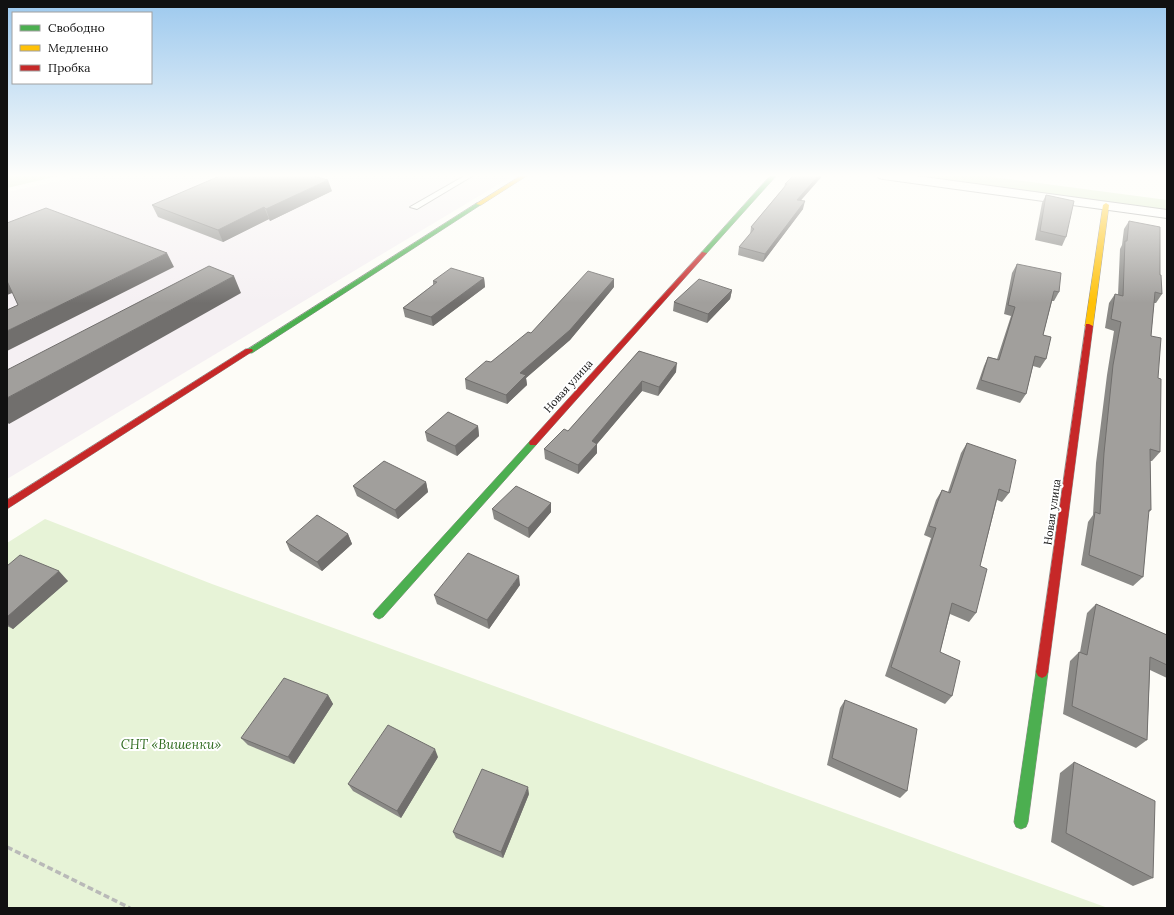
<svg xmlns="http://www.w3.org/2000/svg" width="1174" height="915" font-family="Lora,serif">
	<rect width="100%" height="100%" fill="#fdfcf7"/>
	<!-- industrial -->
	<path fill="#f5f0f3" d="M88 175H514L7 479V192Z"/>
	<!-- green -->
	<path fill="#e7f3d7" d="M45 519 212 584 1108 908H7V543Z"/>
	<!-- forest -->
	<path fill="#d8eac5" d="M7 175H62L7 188Z
		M904 175H979L1167 200V210Z"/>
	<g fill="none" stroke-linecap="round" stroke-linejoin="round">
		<defs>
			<path id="lane" d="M466 175H474L417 209 410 207Z"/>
			<path id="street" d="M877 175H909L1167 210V218L883 179 879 178Z"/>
			<path id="fast" d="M771 175H777L706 254H702V252Z
				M477 203 482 204 252 353H246L245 351Z
				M533 440 536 441 537 443 536 445 383 617 379 619 375 617 373 614 375 611 530 441Z
				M1042 666 1046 668 1048 672 1028 822 1026 827 1021 829 1016 827 1014 822 1036 672 1038 668Z"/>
			<path id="slow" d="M522 175H528L481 205 476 204Z
				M1106 203 1109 205 1093 326 1089 328 1085 326 1103 205Z"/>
			<path id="jam" d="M702 252 707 253 536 445H530L529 443 530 441Z
				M1086 324H1089L1093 326 1048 672 1046 676 1042 678 1038 676 1036 672Z
				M246 349H252L253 351 7 509V500Z"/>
		</defs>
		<!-- lane casing -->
		<use href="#lane" stroke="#979795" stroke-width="2"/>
		<!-- street casing -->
		<use href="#street" stroke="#979795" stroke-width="2"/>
		<!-- fast casing -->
		<use href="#fast" stroke="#8e8d8b" stroke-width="1"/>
		<!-- slow casing -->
		<use href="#slow" stroke="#8e8d8b" stroke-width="1"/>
		<!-- jam casing -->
		<use href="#jam" stroke="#8e8d8b" stroke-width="1"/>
		<!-- path -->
		<path stroke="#b9b9b8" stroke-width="3.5" stroke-dasharray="6 3" stroke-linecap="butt" d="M7 847 130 908"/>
		<!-- lane -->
		<use href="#lane" fill="#fffffe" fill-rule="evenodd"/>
		<!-- street -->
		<use href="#street" fill="#fffffe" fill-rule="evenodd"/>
		<!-- fast -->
		<use href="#fast" fill="#4caf50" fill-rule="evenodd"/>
		<!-- slow -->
		<use href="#slow" fill="#ffc107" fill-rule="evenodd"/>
		<!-- jam -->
		<use href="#jam" fill="#c62828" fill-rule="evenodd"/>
	</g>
	<!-- wall -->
	<path fill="#8a8986" d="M794 175H823L801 200 803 209 763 262 738 255 739 247 750 235 751 227 784 187 785 184Z
		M332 191 270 221 269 219 223 242 158 217 152 205Z
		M1046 195 1066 237 1062 246 1035 240 1042 203Z
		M1129 221 1160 275 1162 294 1156 303H1154L1151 336 1158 378 1160 452 1152 461H1150L1151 510 1148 513 1143 577 1133 586 1081 565 1088 522 1093 515 1096 463 1107 375 1114 331 1105 328 1109 303 1115 294 1118 295 1120 249 1122 245 1124 229Z
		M1017 264 1059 292 1054 301H1052L1043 335 1046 359 1040 368 1033 366 1026 394 1020 403 976 389 984 366 988 357 997 359 1011 316 1004 314 1012 273Z
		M484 278 485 287 433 326 405 317 403 308 433 285V281Z
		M614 287 570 340 526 378 527 385 507 404 466 389 465 379 491 362 531 333Z
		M732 290 730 299 707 323 673 311 674 302Z
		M639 351 676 372 658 396 642 391 597 444V453L578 474 545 459 544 449 568 431Z
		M478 426 479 436 457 456 427 441 425 432Z
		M967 443 1009 493 1002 502 997 500 980 566 976 613 969 622 950 614 940 652 952 696 945 704 885 676 931 538 924 535 936 500 942 490 948 492 961 453Z
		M426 482 428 492 398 519 357 496 353 486Z
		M551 503V512L529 538 494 519 492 509Z
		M348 534 352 544 322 571 290 551 286 542Z
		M7 566 68 581 13 629 7 626Z
		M520 585 489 629 437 604 434 595Z
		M1096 604 1167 635V678L1150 670 1147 740 1136 748 1063 714 1070 661 1079 652H1080L1087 613Z
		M328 695 333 704 294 764 248 745 241 738Z
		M845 700 907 791 900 798 827 765 840 708Z
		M438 757 401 818 353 791 348 784Z
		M1074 762 1153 878 1133 886 1051 842 1060 773Z
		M529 794 503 858 456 838 453 832Z"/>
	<!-- shaded-wall -->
	<path fill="#716f6d" d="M819 175H823L795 207 797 200Z
		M328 180 332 191 270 221 266 209Z
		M805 201 803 209 763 262 765 254Z
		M264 207 269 219 223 242 218 230Z
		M167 253 174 267 7 351V331Z
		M234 276 241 293 9 424 7 422V398Z
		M484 278 485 287 433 326 431 317Z
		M614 279V287L570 340 526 378 527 385 507 404 506 395 520 373Z
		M7 280 15 292 7 295Z
		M732 290 730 299 707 323 708 314Z
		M677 363 676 372 658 396 659 387Z
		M642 381V391L597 444V453L578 474V465L592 441Z
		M478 426 479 436 457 456 455 446Z
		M426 482 428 492 398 519 395 510Z
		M551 503V512L529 538 528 528Z
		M348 534 352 544 322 571 317 562Z
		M59 571 68 581 13 629 7 624V617Z
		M519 576 520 585 489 629 487 620Z
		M328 695 333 704 294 764 288 757Z
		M435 749 438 757 401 818 397 811Z
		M528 787 529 794 503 858 501 852Z"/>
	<!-- building -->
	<path fill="#a19f9c" stroke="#716f6d" d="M222 175H310L328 180 266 209 264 207 218 230 152 205Z
		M794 175H819L797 200 805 201 765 254 739 247 754 229 751 227 787 184H785Z
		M1046 195 1074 201 1066 237 1040 231Z
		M46 208 167 253 7 331V310L18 305 7 281V223Z
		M1129 221 1160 227V275H1161L1162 294 1155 292 1151 336 1161 338 1158 378 1161 379 1160 452 1150 449 1151 510H1149L1143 577 1089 555 1095 512 1100 514 1104 453 1113 365 1121 322 1111 319 1115 294 1123 296 1125 241H1127Z
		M1017 264 1061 273 1059 292 1054 291 1043 335 1051 337 1046 359 1035 356 1026 394 981 380 988 357 999 360 1015 307 1008 305Z
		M209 266 234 276 7 398V370Z
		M451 268 484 278 431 317 403 308 437 282 433 281Z
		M588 271 614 279 570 330 520 373 526 375 506 395 465 379 486 361 491 362 528 332 531 333Z
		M699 279 732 290 708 314 674 302Z
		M639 351 677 363 659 387 642 381 592 441 597 444 578 465 544 449 564 429 568 431Z
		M448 412 478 426 455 446 425 432Z
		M967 443 1016 460 1009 493 999 489 980 566 987 569 976 613 952 603 940 652 960 661 952 696 891 667 936 528 929 526 942 490 950 493Z
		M384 461 426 482 395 510 353 486Z
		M516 486 551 503 528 528 492 509Z
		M317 515 348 534 317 562 286 542Z
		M468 553 519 576 487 620 434 595Z
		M20 555 59 571 7 617V566Z
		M1096 604 1167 635V665L1150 657 1147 740 1072 706 1079 652 1087 655Z
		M284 678 328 695 288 757 241 738Z
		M845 700 917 729 907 791 832 758Z
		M388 725 435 749 397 811 348 784Z
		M1074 762 1155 801 1153 878 1066 833Z
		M482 769 528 787 501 852 453 832Z"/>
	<!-- sky -->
	<linearGradient id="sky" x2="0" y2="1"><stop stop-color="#9dc9ee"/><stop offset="0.58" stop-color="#fefefb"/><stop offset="1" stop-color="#fefefb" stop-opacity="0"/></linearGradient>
	<rect width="1174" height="303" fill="url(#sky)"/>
	<g text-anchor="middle" stroke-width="4" stroke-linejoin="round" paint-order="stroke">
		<!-- street labels -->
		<g font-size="11" fill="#111" stroke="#fff">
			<text transform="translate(568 386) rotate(-48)" y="4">Новая улица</text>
			<text transform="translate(1052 512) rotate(-82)" y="4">Новая улица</text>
		</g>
		<!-- near-park labels -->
		<g font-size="13" font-style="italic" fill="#2f6b1f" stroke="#fff">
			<text x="171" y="749">СНТ «Вишенки»</text>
		</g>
	</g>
	<!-- border -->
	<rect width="1174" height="915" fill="none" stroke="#111111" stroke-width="16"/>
	<!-- legend -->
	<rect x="12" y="12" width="140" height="72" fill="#ffffff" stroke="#a0a0a0"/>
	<rect x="20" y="25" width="20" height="6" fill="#4caf50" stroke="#a0a0a0"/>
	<text x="48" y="32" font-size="12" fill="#111111">Свободно</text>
	<rect x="20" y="45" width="20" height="6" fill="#ffc107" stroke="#a0a0a0"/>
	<text x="48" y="52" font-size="12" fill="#111111">Медленно</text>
	<rect x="20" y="65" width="20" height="6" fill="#c62828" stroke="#a0a0a0"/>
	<text x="48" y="72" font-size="12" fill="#111111">Пробка</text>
</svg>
